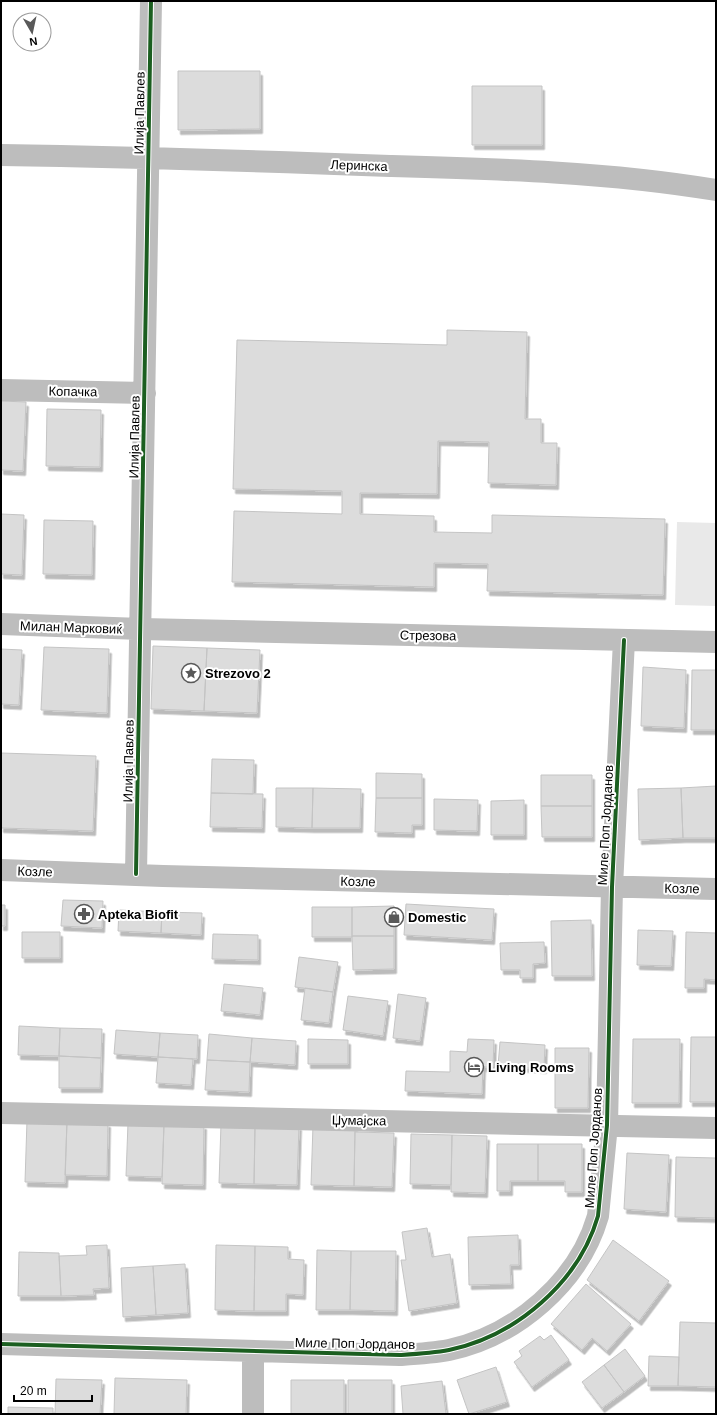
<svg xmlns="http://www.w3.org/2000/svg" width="717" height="1415" font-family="Helvetica,sans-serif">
	<defs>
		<filter id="shadow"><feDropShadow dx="2.5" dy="4.5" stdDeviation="0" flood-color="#0004"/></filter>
	</defs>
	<rect width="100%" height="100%" fill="#fff"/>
	<!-- green -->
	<path fill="#e9e9e9" d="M677 522 716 523V606L675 605Z"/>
	<!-- building -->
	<path fill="#dcdcdc" stroke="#c4c4c4" filter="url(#shadow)" d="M178 71H260V129L178 130Z
		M472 86H542V145H472Z
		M447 330 527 332 525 419H541V443H557L556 485 488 483 489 442 438 441 437 494 360 493V514L434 516V532L492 533V515L665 519 663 595 487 591 488 564 434 563V587L232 582 234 511 342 514V491L233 489 237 340 447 345Z
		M1 401 26 402 23 471 1 470Z
		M47 409 101 410 100 467 46 466Z
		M1 514 24 515 22 575 1 574Z
		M44 520 93 521 92 575 43 574Z
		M153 646 207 648 204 711 151 709Z
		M44 647 109 649 107 713 41 710Z
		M207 648 260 650 257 713 204 711Z
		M1 649 22 650 19 705 1 704Z
		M643 667 686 670 684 728 641 726Z
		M692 670H716V730H691Z
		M1 753 96 756 93 831 1 828Z
		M212 759 254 760 253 794 211 793Z
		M376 773 422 774V798H376Z
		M541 775H592V806H541Z
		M716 786V838H683L681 788Z
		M276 788H313L312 828 276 827Z
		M313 788 361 789 360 828H312Z
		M681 788 683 838 639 840 638 789Z
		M211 793 263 794 262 828 210 827Z
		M376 798H422V825H412V833L375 832Z
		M434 799 478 800 477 831 434 830Z
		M524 800V835H491V801Z
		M541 806H592V837H542Z
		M63 900 103 901 102 928 61 926Z
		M406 904 494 909 492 940 404 935Z
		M1 905H5V926H1Z
		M394 906V936H352V907Z
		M312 907H352V937H312Z
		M119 910 162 912 161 933 118 931Z
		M162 912 202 913 201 935 161 933Z
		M591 920 592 976H552L551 921Z
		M638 930 673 931 671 966 637 965Z
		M22 932H60V958H22Z
		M686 932 716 933V980L704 979V988H685Z
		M213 934 258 935V960L212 959Z
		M352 936H394V969L353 970Z
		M544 942 545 963 533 964V978H520V970H501L500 943Z
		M299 957 338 962 333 992 295 987Z
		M224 984 263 988 260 1015 221 1011Z
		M305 988 333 992 329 1023 301 1020Z
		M398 994 426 998 420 1041 393 1038Z
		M348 996 388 1001 383 1036 343 1030Z
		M19 1026 60 1028 59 1056 18 1055Z
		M60 1028 102 1029 101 1058 59 1056Z
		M116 1030 160 1033 158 1057 114 1054Z
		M160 1033 198 1035 197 1059 158 1057Z
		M209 1034 252 1038 250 1062 207 1060Z
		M691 1037H716V1102H690Z
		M252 1038 296 1041 295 1065 250 1062Z
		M308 1039 348 1040V1064H308Z
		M468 1039 494 1040 493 1067H483L482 1094 405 1091 406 1071 450 1072V1051L467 1052Z
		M633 1039H680L679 1103H632Z
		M500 1042 545 1045 544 1069 498 1066Z
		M555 1048H589L588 1108H555Z
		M59 1056 101 1058 100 1088H59Z
		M158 1057 193 1059 191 1085 156 1083Z
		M207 1060 250 1062 249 1092 205 1090Z
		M27 1120 67 1121 65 1183 25 1182Z
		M67 1121 108 1123 107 1176 65 1175Z
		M128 1123 164 1124 162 1177 126 1176Z
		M164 1124 204 1125 203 1185 162 1184Z
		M221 1124 255 1126 254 1184 219 1183Z
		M313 1125 355 1126 354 1186 311 1185Z
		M255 1126H299L297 1185 254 1184Z
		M355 1132 394 1133 392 1187 354 1186Z
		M411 1134 452 1135 451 1185 410 1184Z
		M452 1135 487 1136 485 1193 451 1192Z
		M497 1144H538V1181H510V1191H497Z
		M538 1144H582V1192H565V1181H538Z
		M627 1153 669 1155 666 1212 624 1209Z
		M676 1157 716 1158 715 1218 675 1217Z
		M427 1228 432 1257 450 1254 457 1303 409 1311 401 1260H406L402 1232Z
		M518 1235 519 1265H510L511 1284 469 1285 468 1237Z
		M613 1240 669 1281 639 1321 587 1280Z
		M107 1245 109 1288 93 1289 94 1295 61 1296 59 1256 87 1255 86 1246Z
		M216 1245 255 1246 254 1311 215 1310Z
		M255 1246 288 1247V1259L304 1260 303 1295 286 1294V1311H254Z
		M317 1250 351 1251 350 1310H316Z
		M351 1251H396L395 1311 350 1310Z
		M19 1252 59 1253 61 1296H18Z
		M185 1264 188 1313 156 1315 153 1266Z
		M153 1266 156 1315 123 1317 121 1268Z
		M586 1284 631 1324 607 1351 592 1338 582 1350 551 1324Z
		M680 1322 716 1323V1387L678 1386Z
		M551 1335 569 1360 532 1387 514 1362 522 1356 519 1351 540 1336 544 1340Z
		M625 1349 645 1376 624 1392 604 1365Z
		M649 1356 679 1357 678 1386H648Z
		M604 1365 624 1392 602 1408 582 1382Z
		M496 1367 507 1402 469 1414 457 1380Z
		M115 1378 187 1380 186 1414H114Z
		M56 1379 102 1380 100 1414H55Z
		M291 1380H344V1414H291Z
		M348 1380H392V1414H348Z
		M442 1381 446 1414H403L401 1386Z
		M8 1407 53 1408V1414H8Z"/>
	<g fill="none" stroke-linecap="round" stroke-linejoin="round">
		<!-- minor -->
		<path stroke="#bdbdbd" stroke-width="22" d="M1 155C131 157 260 161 390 166 498 169 609 172 716 190
			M1 390 145 393
			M1 624 141 629 716 642
			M1 870 163 876 716 889
			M136 874 151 1
			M1 1113 716 1128
			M1 1344 400 1355C416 1354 433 1353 449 1350 516 1336 579 1282 598 1216L607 1125 612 887 624 640
			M253 1352V1414"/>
		<defs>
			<path id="cycleway" d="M136 874 151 1
				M1 1344 400 1355C416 1354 433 1353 449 1350 516 1336 579 1282 598 1216L607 1125 612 887 624 640"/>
		</defs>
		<!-- cycleway casing -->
		<use href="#cycleway" stroke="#fff" stroke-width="6"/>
		<!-- cycleway -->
		<use href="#cycleway" stroke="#1b5e20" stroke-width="4"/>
	</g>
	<!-- icons -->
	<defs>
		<symbol id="sight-ring" viewBox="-11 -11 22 22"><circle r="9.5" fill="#fff" stroke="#595959" stroke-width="1.5"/><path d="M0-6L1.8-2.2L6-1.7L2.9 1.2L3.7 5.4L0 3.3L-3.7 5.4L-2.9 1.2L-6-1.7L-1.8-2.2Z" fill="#595959"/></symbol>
		<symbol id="pharmacy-ring" viewBox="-11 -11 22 22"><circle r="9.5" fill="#fff" stroke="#595959" stroke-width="1.5"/><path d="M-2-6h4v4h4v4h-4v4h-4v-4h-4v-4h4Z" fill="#595959"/></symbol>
		<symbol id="shop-ring" viewBox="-11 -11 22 22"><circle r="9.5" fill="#fff" stroke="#595959" stroke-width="1.5"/><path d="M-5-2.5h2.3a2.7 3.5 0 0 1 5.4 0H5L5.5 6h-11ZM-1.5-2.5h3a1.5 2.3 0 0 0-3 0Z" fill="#595959"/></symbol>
		<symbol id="hotel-ring" viewBox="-11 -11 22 22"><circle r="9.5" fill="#fff" stroke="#595959" stroke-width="1.5"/><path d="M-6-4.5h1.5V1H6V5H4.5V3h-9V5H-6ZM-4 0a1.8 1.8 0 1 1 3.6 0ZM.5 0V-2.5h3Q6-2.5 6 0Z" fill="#595959"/></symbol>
	</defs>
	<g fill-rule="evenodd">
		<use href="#sight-ring" x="180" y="662" width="22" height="22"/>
		<use href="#pharmacy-ring" x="73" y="903" width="22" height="22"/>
		<use href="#shop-ring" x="383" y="906" width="22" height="22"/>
		<use href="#hotel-ring" x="463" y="1056" width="22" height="22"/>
	</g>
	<g text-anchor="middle" stroke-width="4" stroke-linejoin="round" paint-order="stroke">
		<!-- street labels -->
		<g font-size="13" fill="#000" stroke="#fff">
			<text transform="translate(139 113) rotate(-89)" y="5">Илија Павлев</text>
			<text transform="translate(359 165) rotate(2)" y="5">Леринска</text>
			<text transform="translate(73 391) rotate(1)" y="5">Копачка</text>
			<text transform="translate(134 437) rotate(-89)" y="5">Илија Павлев</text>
			<text transform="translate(71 627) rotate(2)" y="5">Милан Марковиќ</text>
			<text transform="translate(428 635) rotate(1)" y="5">Стрезова</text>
			<text transform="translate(128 761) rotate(-89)" y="5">Илија Павлев</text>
			<text transform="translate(605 825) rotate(-87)" y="5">Миле Поп Јорданов</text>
			<text transform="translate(35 871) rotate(2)" y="5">Козле</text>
			<text transform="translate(358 881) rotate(1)" y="5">Козле</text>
			<text transform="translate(682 888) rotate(1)" y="5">Козле</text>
			<text transform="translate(359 1120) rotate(1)" y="5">Џумајска</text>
			<text transform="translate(593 1148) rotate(-86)" y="5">Миле Поп Јорданов</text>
			<text transform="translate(355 1343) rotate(1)" y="5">Миле Поп Јорданов</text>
		</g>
		<!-- poi labels -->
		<g font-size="13" font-weight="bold" fill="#000" stroke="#fff" text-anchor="start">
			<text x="205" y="678">Strezovo 2</text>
			<text x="98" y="919">Apteka Biofit</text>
			<text x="408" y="922">Domestic</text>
			<text x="488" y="1072">Living Rooms</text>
		</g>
	</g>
	<!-- border -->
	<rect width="717" height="1415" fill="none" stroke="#000000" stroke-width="4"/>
	<!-- north arrow -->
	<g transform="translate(32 32) rotate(171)"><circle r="19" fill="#ffffff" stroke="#999999"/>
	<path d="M0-3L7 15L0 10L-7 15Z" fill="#595959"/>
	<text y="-6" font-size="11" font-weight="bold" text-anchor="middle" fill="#000000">N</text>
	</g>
	<!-- scale -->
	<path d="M14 1395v6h78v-6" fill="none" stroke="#000000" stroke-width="2"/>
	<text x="20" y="1395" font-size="12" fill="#000000" stroke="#ffffff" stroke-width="3" paint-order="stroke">20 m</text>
</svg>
